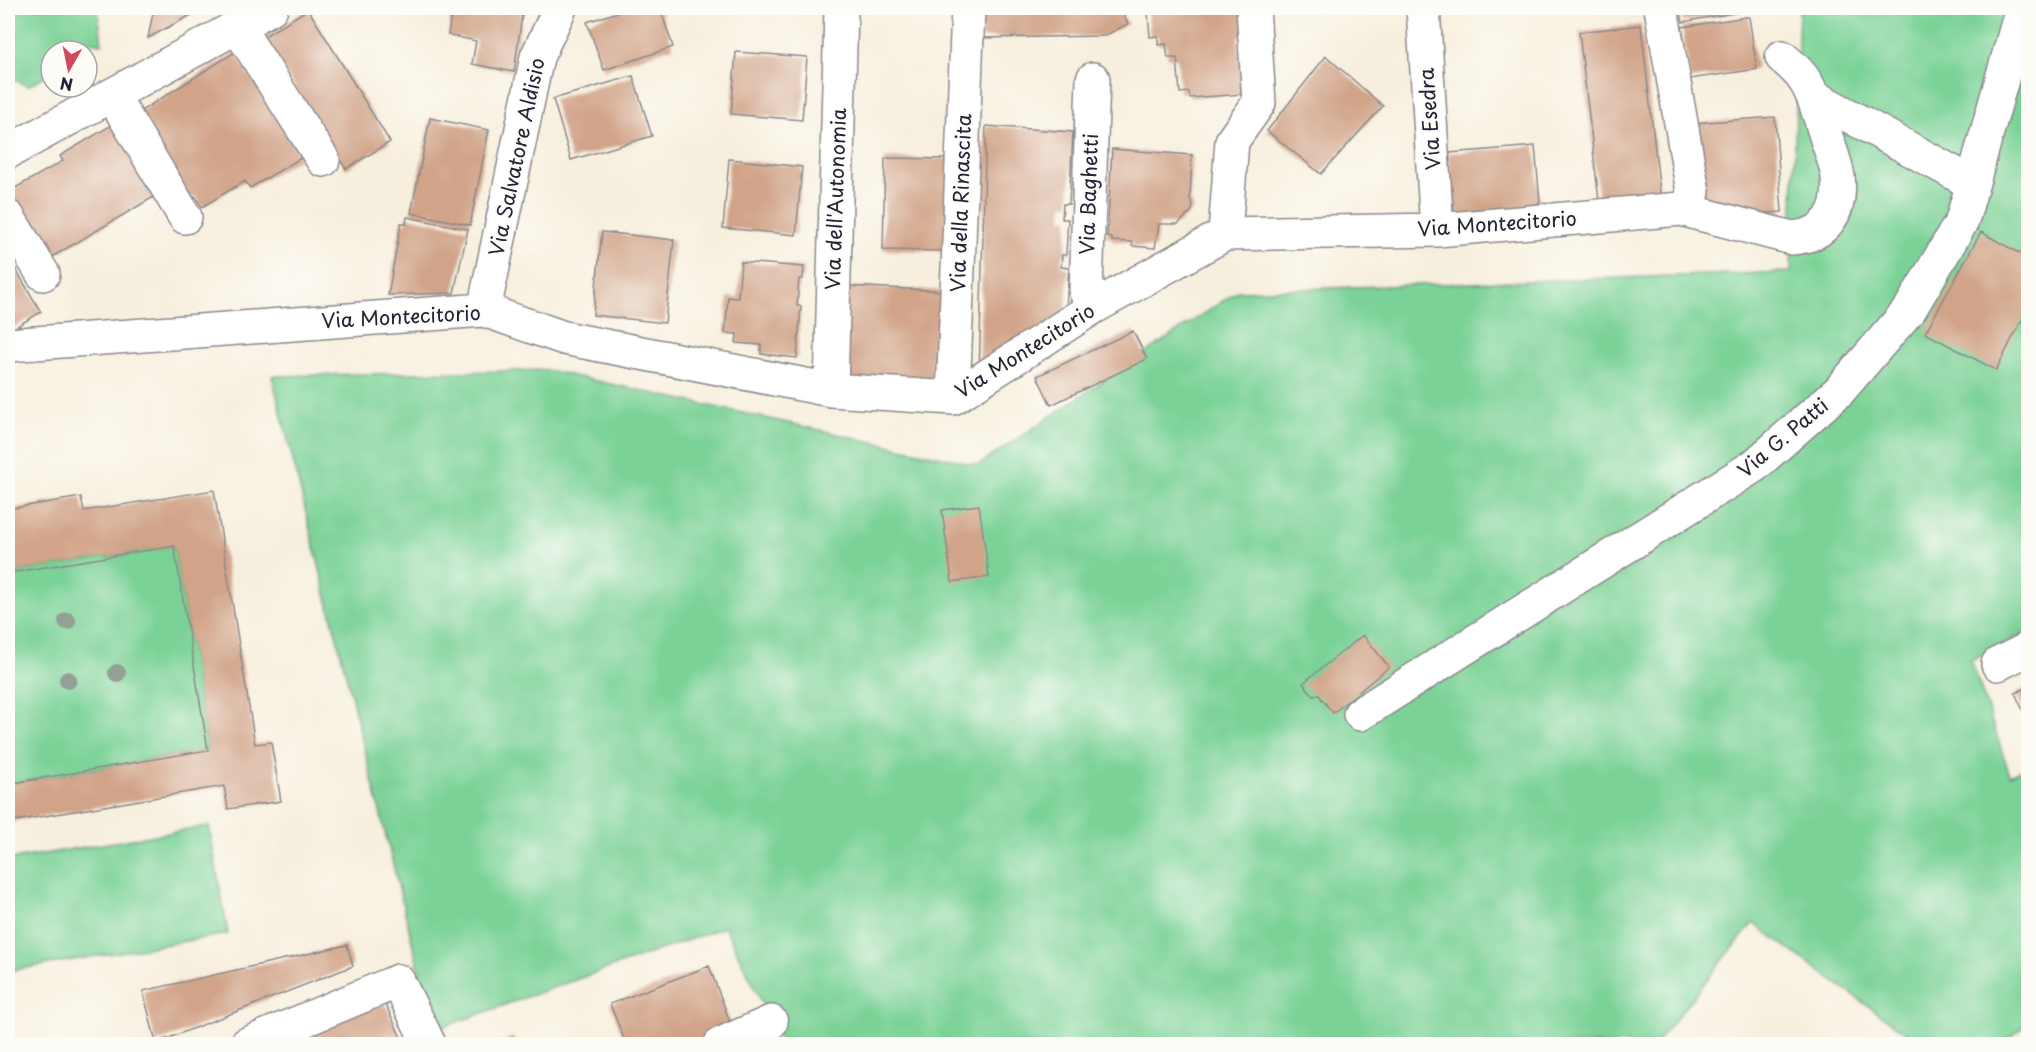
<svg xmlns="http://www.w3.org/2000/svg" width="2036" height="1052" font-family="'Playpen Sans',sans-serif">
	<rect width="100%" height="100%" fill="#fdfcf7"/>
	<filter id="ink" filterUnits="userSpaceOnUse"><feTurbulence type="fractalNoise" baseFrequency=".0167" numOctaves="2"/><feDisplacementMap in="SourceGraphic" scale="12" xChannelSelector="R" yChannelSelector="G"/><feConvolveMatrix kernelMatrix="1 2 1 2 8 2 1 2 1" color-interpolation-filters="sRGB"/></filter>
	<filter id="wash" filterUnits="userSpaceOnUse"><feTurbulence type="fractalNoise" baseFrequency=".008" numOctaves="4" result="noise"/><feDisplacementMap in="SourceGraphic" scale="24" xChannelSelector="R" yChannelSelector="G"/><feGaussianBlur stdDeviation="1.35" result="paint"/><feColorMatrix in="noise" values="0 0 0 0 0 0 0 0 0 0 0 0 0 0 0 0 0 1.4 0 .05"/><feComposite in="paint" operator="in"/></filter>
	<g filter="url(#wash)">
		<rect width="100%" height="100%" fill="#f7efdd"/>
		<!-- green -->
		<path fill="#7ad296" stroke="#4e7a68" stroke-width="1.5" d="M8 8H98L102 44 64 38 58 51H51L50 73 28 86 8 77Z
			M1799 8H2028V632L1971 660 2010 775 2028 767V1024L2001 1044H1921L1753 923 1655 1044H782L725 927 434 1030 272 376 547 370 978 465 1238 291 1791 272Z
			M174 546 208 750 8 784V573Z
			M209 826 228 934 8 971V860Z"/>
		<g id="blocks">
			<!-- building -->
			<path fill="#d1a489" d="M154 8H204L148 38Z
				M452 8H523L514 72 472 64 476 41 448 35Z
				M630 8H660L673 47 604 70 587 22Z
				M982 8H1119L1128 24 1104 36 981 38Z
				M1212 8H1243L1245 36 1238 37 1243 94 1190 98 1189 92 1180 93 1177 58H1168L1166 44 1158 45V36L1150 37 1148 13Z
				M1680 8H1744V11L1683 22Z
				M308 9 390 142 346 169 263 37Z
				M1746 17H1749L1757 69 1690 79 1682 27Z
				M1641 25 1661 202 1600 209 1579 32Z
				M235 52 301 158 250 188 245 181 202 207 195 196 190 200 136 114Z
				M736 52 807 57 802 120 731 114Z
				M1326 56 1383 106 1321 174 1267 131Z
				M633 76 652 136 571 160 553 99Z
				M1775 117 1782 212 1748 214V209L1716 211 1700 206 1694 123Z
				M430 118 489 130 470 225 411 213Z
				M115 123 157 195 47 260 8 192 63 161 60 156Z
				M986 126 1073 132 1069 204H1063L1062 219H1068L1066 255H1062L1061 267 1069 268 1065 321 979 375Z
				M1535 146 1541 214 1454 221 1449 153Z
				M1112 149 1192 155 1190 198 1193 207 1191 212 1178 224H1159L1155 248 1132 246 1133 242 1112 241V238L1107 237Z
				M885 158 949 159 947 251 883 250Z
				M729 159 802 167 796 235 723 228Z
				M407 217 468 229 454 293 388 295 401 223 406 224Z
				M602 232 674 240 665 323 593 315Z
				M1981 232 2028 258V308L1996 370 1925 333Z
				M8 256 41 312 14 328 10 324 8 325Z
				M741 262 804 267 803 279H799L797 306H801L797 358 761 354V345L736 343 737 334 725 333 728 297 738 298Z
				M844 286 949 291 945 390 838 385Z
				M1133 331 1147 359 1051 405 1037 376Z
				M214 490 255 744 271 742 281 801 228 809 224 786 8 822V784L208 750 174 546 8 573V509L81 497 84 511Z
				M979 505 989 577 952 582 942 510Z
				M1363 635 1389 667 1333 713 1318 694 1314 696 1303 683Z
				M2028 687V721L2015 693Z
				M347 945 353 966 156 1043 143 991Z
				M709 966 733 1030 694 1044H626L610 1004Z
				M384 1001 404 1044H258Z
				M513 1037 517 1044H496Z"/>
		</g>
	</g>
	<g filter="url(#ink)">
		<use href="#blocks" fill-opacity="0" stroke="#8c888c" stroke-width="1.5"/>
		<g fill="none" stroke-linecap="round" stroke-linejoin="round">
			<defs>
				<path id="minor" d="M1423 8 1437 230
					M237 26 323 160
					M1093 79 1086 292 1094 307
					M112 95 185 217
					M1813 96 1972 183
					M8 152 271 8
					M1681 209 1792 238C1827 236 1842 211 1838 177 1836 162 1829 147 1825 133 1819 115 1815 96 1805 81 1799 71 1790 64 1782 57
					M8 217 43 274
					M1225 234 1232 141 1259 103 1253 8
					M484 310 537 57 560 8
					M8 345 484 310 564 338 831 390 953 398 1094 307 1225 234 1437 230 1681 209 1690 203 1693 192 1661 8
					M831 390 841 8
					M953 398 968 8
					M1998 664 2028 649
					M1360 714 1754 466 1839 391 1910 309 1962 221 2022 8
					M247 1044 398 981 429 1044
					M721 1044 771 1022"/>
			</defs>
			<!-- minor casing -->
			<use href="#minor" stroke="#8c888c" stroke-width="36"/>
			<!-- minor -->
			<use href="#minor" stroke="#fff" stroke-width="33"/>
		</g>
		<!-- trees -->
		<g fill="#93a096">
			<circle cx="67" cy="621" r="9"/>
			<circle cx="117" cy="673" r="9"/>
			<circle cx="68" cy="680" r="9"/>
		</g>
	</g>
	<g text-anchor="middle" stroke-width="4.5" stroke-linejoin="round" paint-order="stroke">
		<!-- street labels -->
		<g font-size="20" fill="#22223b" stroke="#fdfcf7">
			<text transform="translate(1430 119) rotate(-94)" y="7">Via Esedra</text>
			<text transform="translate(517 157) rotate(-78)" y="7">Via Salvatore Aldisio</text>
			<text transform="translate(1089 194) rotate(-88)" y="7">Via Baghetti</text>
			<text transform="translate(836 199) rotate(-88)" y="7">Via dell'Autonomia</text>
			<text transform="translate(961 203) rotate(-88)" y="7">Via della Rinascita</text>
			<text transform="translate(1497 224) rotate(-4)" y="7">Via Montecitorio</text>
			<text transform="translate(401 317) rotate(-3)" y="7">Via Montecitorio</text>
			<text transform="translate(1025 351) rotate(-32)" y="7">Via Montecitorio</text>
			<text transform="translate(1783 438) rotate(-40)" y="7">Via G. Patti</text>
		</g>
	</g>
	<!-- margin -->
	<rect width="2036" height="1052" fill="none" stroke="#fdfcf7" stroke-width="30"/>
	<!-- north arrow -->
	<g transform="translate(69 69) rotate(189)"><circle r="28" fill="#fdfcf7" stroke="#a5a5ac" stroke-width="1.5"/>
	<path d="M0-4.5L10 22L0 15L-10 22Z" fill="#d1495b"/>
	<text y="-9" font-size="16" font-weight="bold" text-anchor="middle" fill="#22223b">N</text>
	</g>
</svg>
